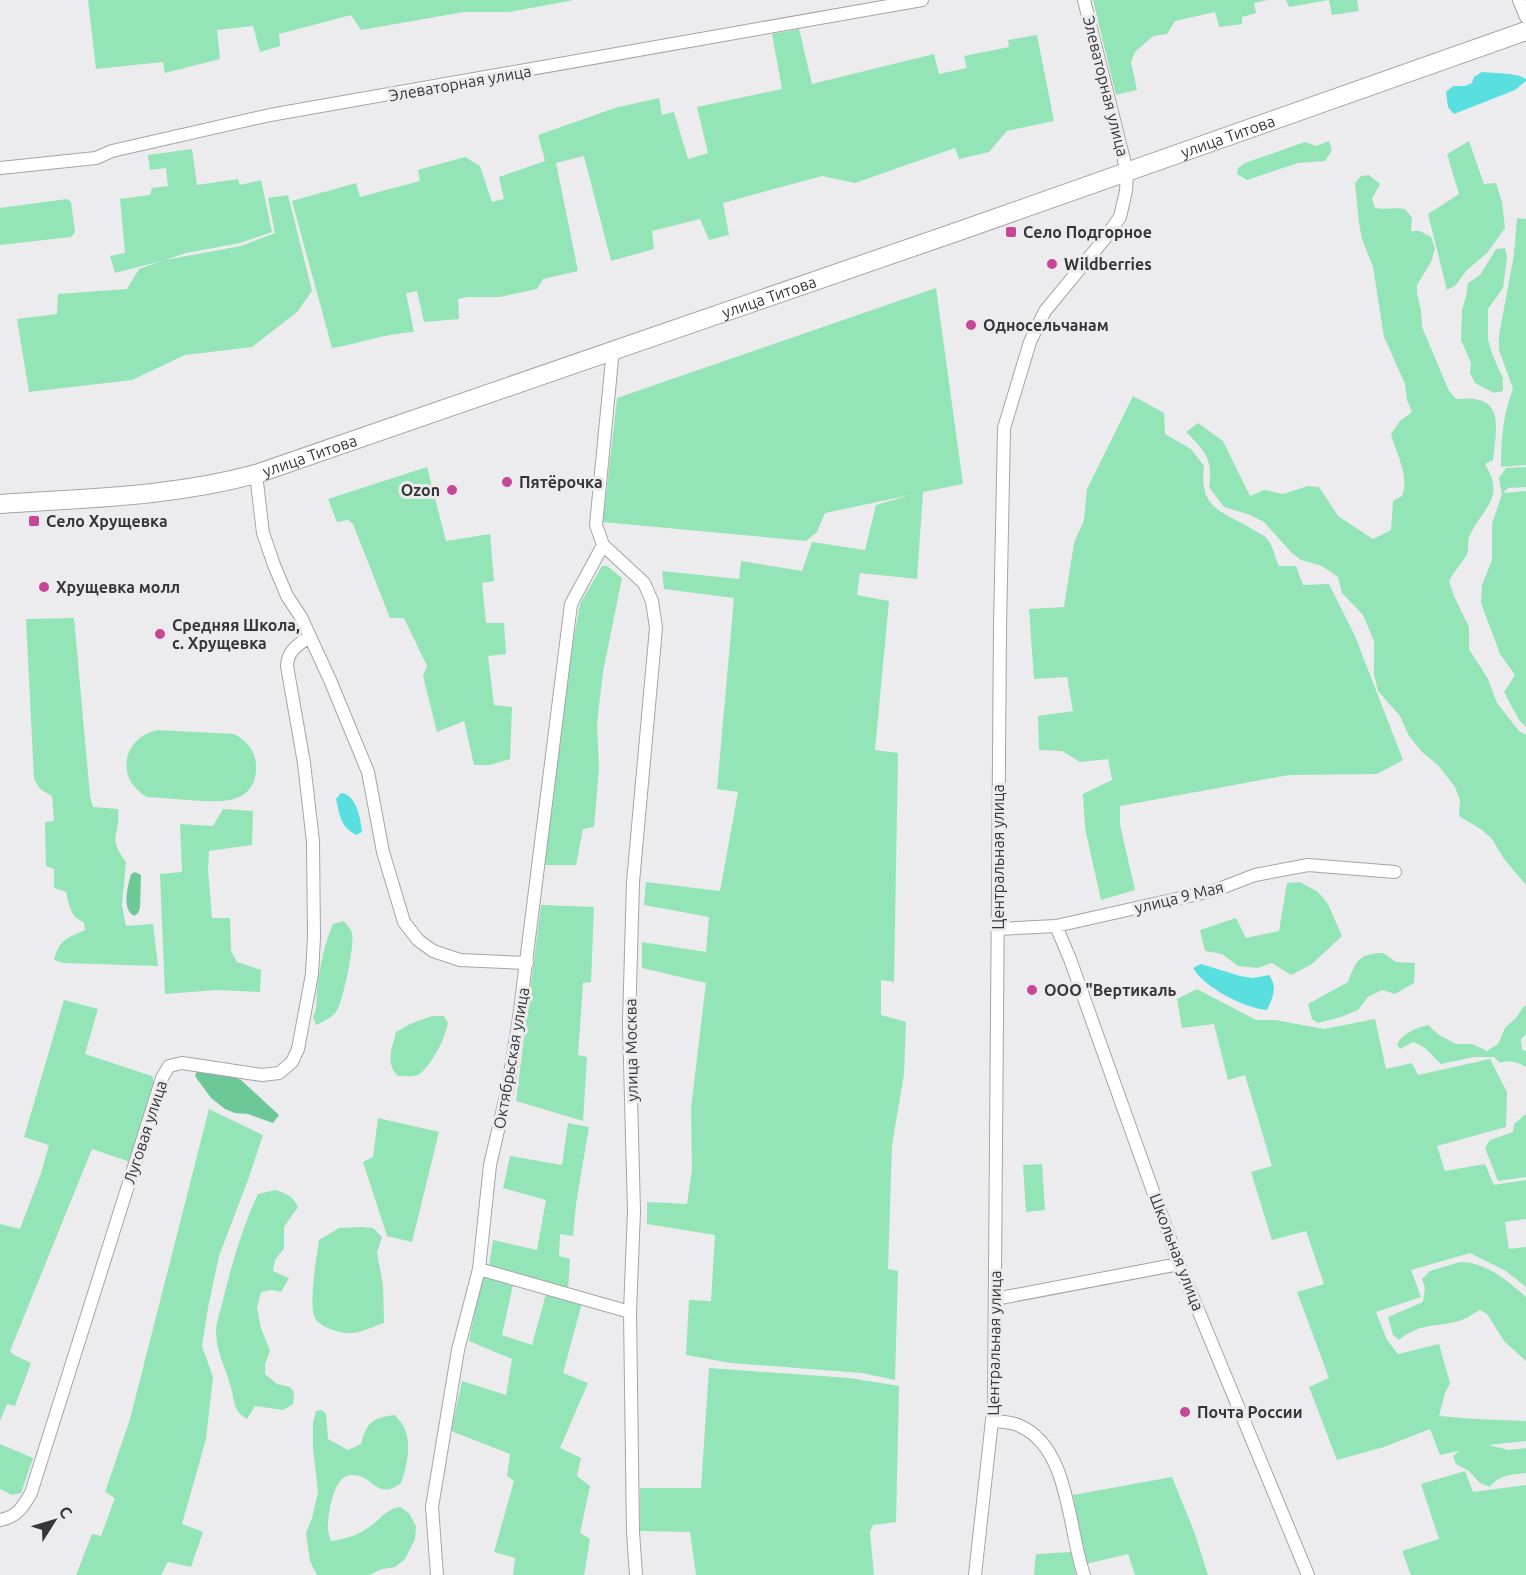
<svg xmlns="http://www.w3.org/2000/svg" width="1526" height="1575" font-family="Ubuntu,sans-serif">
	<rect width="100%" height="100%" fill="#ececef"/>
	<!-- green -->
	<path fill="#93e4b6" d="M88 0H574L509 12H464L361 30 351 15 279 34 280 46 260 52 253 26 217 30 220 59 165 73 163 62 96 69Z
		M1093 0H1268L1254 3 1256 13 1242 17V24L1219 27 1215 12 1175 21 1167 34 1153 36 1135 52 1131 62 1137 90 1116 95Z
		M1286 0H1357L1359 11 1332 15 1329 0 1289 7Z
		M799 29 812 84 934 54 939 74 967 68 964 56 1009 47 1008 40 1037 35 1054 121 1007 131 989 152 959 159 955 148 855 183 822 176 723 203 729 235 709 240 700 219 652 231 654 249 611 261 584 156 556 163 578 271 543 279 537 289 500 297H468L458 299 459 319 424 322 417 291 406 293 414 332C383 334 361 343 332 348L292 201 356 183 360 197 420 181 418 170 465 157 480 166 492 202 504 199 499 177 545 161 538 135 615 108 659 98 662 115 674 112 688 159 708 153 697 107 782 89 772 34Z
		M1329 141 1332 150 1325 161 1298 163 1247 180 1237 174 1238 168 1245 163 1305 142 1316 146Z
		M1469 141 1484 184 1496 183 1502 202 1505 228 1487 253 1466 271 1456 285 1447 290 1428 214 1459 194 1447 154Z
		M192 149 197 185 238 179 240 185 261 180 272 232 240 243 186 253 165 260 241 246 275 233 268 198 288 195 312 291 297 312 252 347 185 355 132 380 29 392 17 319 57 314 58 294 127 289 139 269 161 261 115 273 110 256 125 253 120 199 150 195 152 188 168 186 166 168 150 170 148 155Z
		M1369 175 1380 184 1372 199 1375 208C1386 210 1394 207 1405 209L1412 218 1411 231H1420L1431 237 1435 248 1431 262 1417 285V294L1421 310 1422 327 1449 391 1456 399C1505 394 1497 424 1493 460L1485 464C1506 499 1483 507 1470 535 1467 541 1469 548 1467 554 1464 561 1454 571 1449 581L1454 596 1469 627V649L1488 679 1497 703 1519 731 1526 735V885L1504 859 1492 839 1482 830 1459 816 1460 800 1455 787 1438 765 1422 752 1409 736 1400 716 1378 691 1374 674V641L1363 615 1342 593 1338 577 1322 566 1301 560 1292 553 1264 522 1250 515 1224 507 1209 487C1214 460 1204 450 1186 432L1198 423 1223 441 1250 496 1264 490 1283 494 1308 486 1319 487 1338 516 1373 539 1391 530 1393 501 1402 496C1410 477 1396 453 1391 434L1400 421 1412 412 1407 400 1405 384 1384 337 1373 267 1362 239 1359 223 1355 183 1361 176Z
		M67 199 71 202 75 232 71 237 0 245V208Z
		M1517 218 1526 219V465L1501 467C1501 440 1503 414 1513 389L1499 350V335L1514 255Z
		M1505 248 1507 257 1503 288 1488 309V340L1493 356 1503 378V391L1494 393 1475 383 1470 373 1471 363 1461 340 1462 310 1466 297 1468 283 1480 275 1496 249Z
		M936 288 963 484 923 492 917 579 860 573 857 595 889 601 875 750 898 753 894 982 881 980V1015L906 1022 904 1074 892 1145 888 1269 898 1271 895 1380 862 1373 731 1363 686 1355 689 1300 711 1301 715 1235 647 1224V1202L687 1204 692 1169 691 1108 706 983 642 968V942L706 952 709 917 644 905 646 882 720 891 738 792 717 789 734 598 664 589 662 571 739 579 741 561 802 571 812 542 865 550 876 505 910 495 825 513 817 532 806 541 603 522 617 398Z
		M1133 396 1164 413 1165 434 1191 449 1204 466C1198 512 1225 511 1257 532 1260 534 1266 536 1268 540 1273 546 1275 558 1279 566H1296L1303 585 1329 584 1355 636 1403 760 1377 774 1289 775 1120 806V825L1135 890 1101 900 1085 828 1083 794 1112 780 1108 759 1080 762 1062 751 1039 750 1038 716 1073 711 1067 677 1034 679 1029 609 1064 607 1074 543 1084 520 1087 489Z
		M427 467 446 541 490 534 494 581 482 583 486 623H504L506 654 488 656 494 705 512 707 510 759 490 765H474L464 721 437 732 423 676 427 666 404 618H390L353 524 348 520 337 522 328 499Z
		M1526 467V487L1508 488 1503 493 1526 491V727L1519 720 1504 692 1515 675 1500 654 1481 603 1482 585 1492 560V524L1502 494 1499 478 1506 468Z
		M602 566H607L622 578 603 672 597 723 599 769 594 827 583 829 576 865H543L571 653 580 604Z
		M74 618 90 796 93 807 118 809C121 835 106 835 126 862L122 905 126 926 153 924 158 966 63 963 54 960C59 940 67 938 85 930L84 922C71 918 69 905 66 892L54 888V869L46 866 45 822 54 821 52 796 40 789 34 779 26 619Z
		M158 730 234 734C246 740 256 751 256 766 257 807 216 802 188 800 174 799 161 798 147 797 114 778 123 737 158 730Z
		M223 809 253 811 252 845 209 851 208 870 212 918H230L231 951 237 962 261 970 260 992 216 990 165 994 160 874 182 872 180 824 213 826Z
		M1300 882 1318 892 1328 904 1342 936 1312 964 1291 975 1272 963 1258 968 1238 966 1222 954 1205 951 1200 930 1236 918 1246 938 1279 931 1287 883Z
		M541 905 594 907 591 982 583 983 578 1055 587 1057 583 1121 516 1101Z
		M344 921C347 925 351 929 352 933 355 944 343 1003 336 1012 331 1018 323 1022 316 1025L313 1017C318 1007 316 1000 317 989 320 967 324 944 333 924Z
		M1383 953 1396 962 1415 963 1414 983 1395 994 1382 990 1368 997 1358 1010 1341 1017 1318 1023 1312 1019 1308 1004 1348 982C1356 961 1358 954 1383 953Z
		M1197 989 1256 1020H1275L1324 1029 1375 1019 1386 1069 1412 1063 1418 1075 1490 1059 1507 1092 1506 1127 1437 1146 1445 1171 1485 1164 1494 1185 1526 1180V1219L1505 1222 1509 1249 1526 1247V1287L1506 1271 1470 1253 1411 1270 1421 1297 1376 1312 1387 1340 1398 1354 1439 1344 1450 1383 1445 1393 1439 1416 1475 1419 1526 1421V1441L1488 1445 1509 1450 1526 1448V1473C1511 1475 1500 1474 1490 1487L1480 1483 1469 1471 1456 1464 1453 1456 1459 1451 1440 1455 1430 1429 1384 1447 1337 1460 1309 1387 1329 1378 1297 1292 1324 1284 1306 1231 1272 1240 1251 1172 1272 1166 1245 1075 1228 1080 1214 1024 1182 1028 1177 999Z
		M64 1000 98 1009 85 1054 152 1076 155 1084 130 1162 92 1149 10 1351 14 1355 31 1363 15 1406 7 1404 0 1421V1224L20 1229 41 1173 49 1145 24 1137Z
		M1524 1006H1526V1034L1521 1039 1522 1050 1526 1051V1067C1518 1062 1510 1059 1500 1063L1494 1057H1473L1441 1064C1432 1056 1426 1046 1413 1042L1400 1049 1397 1045C1402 1033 1416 1028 1428 1025L1439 1035 1456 1044H1472L1487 1051 1498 1044 1505 1028 1516 1018Z
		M432 1016H444L448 1023C445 1039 433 1062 421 1073 415 1078 405 1076 398 1076 385 1064 392 1048 396 1032L410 1024Z
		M209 1109 263 1135 248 1180 219 1256 208 1308 202 1346 213 1377 206 1439 182 1524 203 1532 191 1567 168 1562 161 1575H76L92 1534 101 1536 115 1498 105 1492 130 1419Z
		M1526 1114V1177L1498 1181 1485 1148 1490 1140 1513 1132 1514 1124Z
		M378 1118 439 1132 412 1242 387 1236 363 1162 373 1157Z
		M568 1123 589 1127 576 1204 573 1236 560 1234 559 1256 570 1259 568 1290 489 1266 493 1240 537 1250 546 1200 503 1188 510 1156 562 1165Z
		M1042 1164 1045 1210 1026 1212 1023 1165Z
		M276 1190C287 1194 293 1196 298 1207L284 1227V1248L275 1260 273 1271 289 1278 281 1292 272 1290 261 1292 257 1308 261 1328 270 1351 265 1364V1374L277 1384 290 1387 294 1392 293 1404 283 1410 255 1406 247 1419C233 1411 235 1402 231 1388 226 1368 216 1352 216 1331 216 1322 220 1312 222 1304 231 1267 242 1228 258 1194Z
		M362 1227 373 1228 382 1237 377 1253 383 1285 384 1323C374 1326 359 1334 349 1333 339 1333 320 1327 315 1318 308 1305 317 1256 319 1240L339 1228Z
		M1460 1262C1486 1262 1508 1281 1526 1297V1361L1504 1341 1487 1314 1480 1310C1473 1313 1467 1319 1459 1321 1436 1327 1419 1323 1399 1340L1393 1335 1388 1317 1423 1302 1425 1288 1422 1279 1430 1271Z
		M482 1276 513 1285 502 1335 532 1345 546 1294 582 1303 563 1373 588 1383 560 1448 581 1458 577 1476 590 1486 580 1533 590 1539 584 1575H513L515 1558 494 1552 514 1481 507 1476 510 1454 451 1431 462 1381 506 1395 512 1359 469 1341Z
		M709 1368 850 1378 899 1386 896 1522 873 1525 870 1532 874 1575H696L690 1532 640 1531V1488H701Z
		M322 1410 326 1414 328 1439 348 1450 361 1444C367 1422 372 1418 395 1415 398 1419 402 1423 404 1427 412 1443 407 1467 401 1483 376 1502 373 1473 351 1475 334 1476 329 1509 328 1523 327 1529 329 1535 331 1541 346 1539 359 1535 372 1525 383 1517 385 1510 400 1507L409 1513 416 1526 415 1539 405 1559 395 1567 382 1569 369 1575H317L310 1561 306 1533 312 1518 318 1492 313 1449V1423L316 1411Z
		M0 1444 33 1458 21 1493 12 1495 0 1489Z
		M1465 1471 1473 1492 1526 1485V1575H1411L1402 1551 1439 1539 1421 1484Z
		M1172 1477 1195 1534 1208 1575H1135L1128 1554 1086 1564 1073 1495Z
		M1071 1552 1076 1575H1034L1036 1554Z"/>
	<!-- forest -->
	<path fill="#6cc997" d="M135 872 141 875 140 908 138 913 134 916C121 908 128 886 131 874Z
		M197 1071 229 1075 241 1080 279 1115 273 1123 248 1114 235 1113 225 1109 211 1098 195 1076Z"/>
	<!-- water -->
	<path fill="#59dfdf" d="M1482 72 1510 74 1520 76 1526 79V81L1515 90 1454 114 1448 107 1446 92 1453 86H1465L1472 83 1474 77Z
		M341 793C356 794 361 819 362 832L356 835C340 826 340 816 336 799Z
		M1201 964 1240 976 1253 978 1269 975C1278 987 1273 997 1267 1010 1244 1008 1205 988 1193 968Z"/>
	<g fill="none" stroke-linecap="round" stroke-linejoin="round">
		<defs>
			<path id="street" d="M1519 0 1526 17
				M0 168 96 158 112 151 270 115 922 0
				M613 349 596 525 603 545 644 583 652 601 656 628 633 882 629 1023 634 1211 630 1312 633 1532 636 1575
				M256 474 263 533 274 565 287 596 301 617 330 680 368 772 383 852 404 922 418 940 433 951 460 960 527 963
				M1056 926 1070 959 1179 1264 1308 1575
				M997 929 1056 926 1216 890 1255 875 1308 865 1395 872
				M479 1269 630 1312
				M995 1299 1179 1264
				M993 1421C1001 1422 1013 1422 1020 1426 1070 1448 1068 1530 1084 1575
				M0 1520C17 1517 23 1507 31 1493L162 1078 169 1066 182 1063 262 1075 279 1073 292 1062 298 1049 312 974 314 937 313 842 304 763 287 666C288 650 297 646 309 637
				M437 1575 432 1507 458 1350 479 1269 490 1165 508 1087 519 1018 571 604 603 545
				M975 1575 994 1402 1000 628 1004 428 1030 342 1045 311 1106 237 1120 217 1126 191 1127 172 1084 0"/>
			<g id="secondary">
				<path id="s1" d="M0 504C86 498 172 497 256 474L965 229 1526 31"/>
			</g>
		</defs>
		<!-- street casing -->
		<use href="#street" stroke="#a5a5a8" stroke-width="14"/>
		<!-- secondary casing -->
		<use href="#secondary" stroke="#a5a5a8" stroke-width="20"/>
		<!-- street -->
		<use href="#street" stroke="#fff" stroke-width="12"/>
		<!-- secondary -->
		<use href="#secondary" stroke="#fff" stroke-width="18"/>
	</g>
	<!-- markers -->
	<g fill="#c54796" stroke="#ececef" stroke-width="2">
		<rect x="1005" y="226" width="12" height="12" rx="3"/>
		<circle cx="1052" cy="264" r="6"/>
		<circle cx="971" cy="325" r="6"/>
		<circle cx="507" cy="482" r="6"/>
		<circle cx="452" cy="490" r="6"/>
		<rect x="28" y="515" width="12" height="12" rx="3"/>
		<circle cx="44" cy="587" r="6"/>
		<circle cx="160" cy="634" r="6"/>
		<circle cx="1032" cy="990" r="6"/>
		<circle cx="1185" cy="1412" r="6"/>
	</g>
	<g text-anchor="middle" stroke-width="6" stroke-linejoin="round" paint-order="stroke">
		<!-- street labels -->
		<g font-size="16" fill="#363637" stroke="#ececef">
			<text transform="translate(460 83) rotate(-10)" y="6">Элеваторная улица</text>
			<text transform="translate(1106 86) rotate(76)" y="6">Элеваторная улица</text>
			<text dy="6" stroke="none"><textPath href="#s1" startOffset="1287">улица Титова</textPath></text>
			<text dy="6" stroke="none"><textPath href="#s1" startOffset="801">улица Титова</textPath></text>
			<text dy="6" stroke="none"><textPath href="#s1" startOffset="315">улица Титова</textPath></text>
			<text transform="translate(998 857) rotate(-90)" y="6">Центральная улица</text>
			<text transform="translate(1179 897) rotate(-14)" y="6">улица 9 Мая</text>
			<text transform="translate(631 1050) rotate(-91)" y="6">улица Москва</text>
			<text transform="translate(511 1058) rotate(-80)" y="6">Октябрьская улица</text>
			<text transform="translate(145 1132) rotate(-72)" y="6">Луговая улица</text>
			<text transform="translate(1177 1252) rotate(69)" y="6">Школьная улица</text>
			<text transform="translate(994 1343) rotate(-89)" y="6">Центральная улица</text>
		</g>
		<!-- poi labels -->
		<g font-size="16" font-weight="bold" fill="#363637" stroke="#ececef" text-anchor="start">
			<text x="1023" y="238">Село Подгорное</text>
			<text x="1064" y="270">Wildberries</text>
			<text x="983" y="331">Односельчанам</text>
			<text x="519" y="488">Пятёрочка</text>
			<text x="440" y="496" text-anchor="end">Ozon</text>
			<text x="46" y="527">Село Хрущевка</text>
			<text x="56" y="593">Хрущевка молл</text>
			<text x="172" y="631">Средняя Школа,<tspan x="172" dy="18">с. Хрущевка</tspan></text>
			<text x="1044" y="996">ООО "Вертикаль</text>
			<text x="1197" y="1418">Почта России</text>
		</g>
	</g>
	<!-- north arrow -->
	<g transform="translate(54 1521) rotate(53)" stroke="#ececef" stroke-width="4.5" paint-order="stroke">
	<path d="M0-4.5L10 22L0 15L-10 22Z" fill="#363637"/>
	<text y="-9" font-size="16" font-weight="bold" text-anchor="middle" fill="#363637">С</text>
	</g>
</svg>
